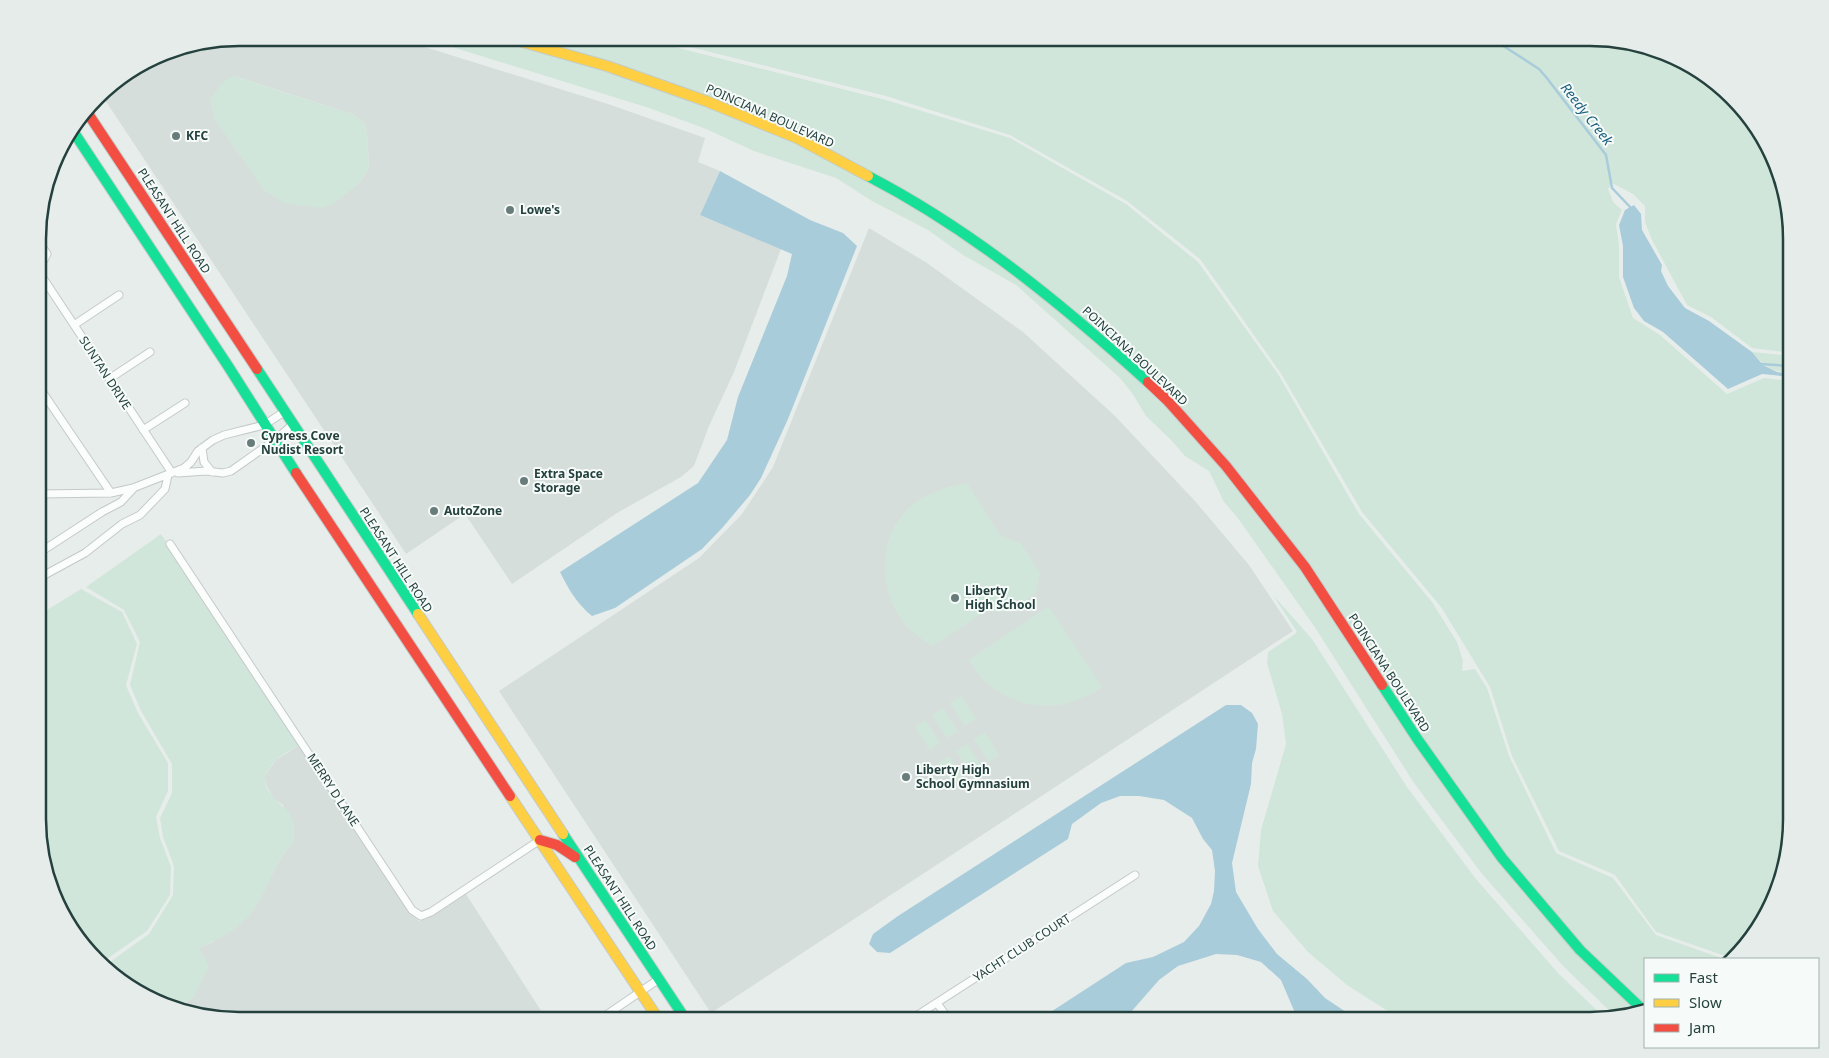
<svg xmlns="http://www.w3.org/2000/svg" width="1829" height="1058" font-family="'Noto Sans',sans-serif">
	<rect width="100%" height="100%" fill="#e7edeb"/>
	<!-- built -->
	<path fill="#d6dedb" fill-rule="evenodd" d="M239 38H396L608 104 705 138 698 162 720 171 700 215 781 249 734 372 709 426 694 466 681 477 617 513 512 584 465 514 406 554 101 94 106 88 162 53ZM234 76 352 114 364 122 367 134 369 168 358 184 332 204Z
		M869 228 927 263 1023 332 1115 416 1195 501 1249 565 1293 631 711 1013 499 691 699 558 742 514 773 467Z
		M299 745 409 912 419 921 427 919 466 894 547 1020H239L187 1014 178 1010 195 995 198 948 213 942 259 899 281 857 293 842 283 805 273 798 266 785 265 777 269 769 276 760Z"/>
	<!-- green -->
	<path fill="#d1e6da" d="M423 38H639L886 100 1010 138 1126 204 1198 262 1278 374 1359 514 1432 602 1457 642 1463 661 1462 671 1475 669 1487 688 1509 756 1556 853 1613 878 1656 935 1724 959H1645V1007L1615 1016 1564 967 1482 874 1414 783 1314 626 1237 517 1224 502 1209 471 1185 456 1171 440 1146 416 1132 393 1120 378 1016 285 963 255 928 230 872 201 836 178 754 151 706 129 649 108Z
		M654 38H1590L1642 44 1691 65 1732 96 1764 138 1791 226V353L1752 348 1711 317 1687 305 1652 240 1645 222V206L1633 194 1612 183 1608 189 1613 202 1622 210 1616 224 1619 245V277L1633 318 1660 335 1727 394 1764 378 1791 381V832L1764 920 1734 959 1656 932 1615 875 1559 851 1512 756 1490 687 1441 607 1362 512 1280 372 1200 259 1127 201 1010 135 886 96Z
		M233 76 352 114 364 122 367 134 369 168 358 184 332 205 321 208 284 203 264 190 215 120 210 100 221 84Z
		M1752 352 1791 356V374C1770 370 1766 368 1752 352Z
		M967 483 1001 536 1021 544 1040 573 1036 593 1011 612 986 611 933 646C923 640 911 632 903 622 880 590 877 542 905 512 922 494 944 487 967 483Z
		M161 534 299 745C287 752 269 761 266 776 261 794 284 803 291 816 294 823 296 836 293 842 290 848 284 852 281 857 269 877 262 904 245 920 231 933 215 941 199 948L209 967 195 995 178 1010 138 993 107 964 149 934 173 895 174 866 163 837 160 818 172 793V764L141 711 130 685 140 642 124 610 86 587Z
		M81 589 122 612 137 644 126 685 138 713 168 763V791L156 817 160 838 171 867 170 895 147 931 104 961 71 931 39 845V615Z
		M1273 595 1312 639 1407 787 1476 879 1558 973 1606 1019 1402 1020 1347 985 1308 952 1273 911 1258 866 1261 830 1286 744 1282 714 1267 663 1268 652 1295 634 1297 632Z
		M1046 608 1051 610 1102 687C1066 713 1022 712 988 684 980 678 974 667 969 660Z
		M961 696 976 719 965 726 950 703Z
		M943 708 958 731 947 738 932 715Z
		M925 720 940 743 930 750 915 727Z
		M985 732 999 755 989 762 974 739Z
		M967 744 982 767 971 774 956 751Z
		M949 756 964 779 954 786 938 763Z"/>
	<!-- water -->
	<path fill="#a9ccda" d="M720 171 810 220 843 233 857 246 788 419 761 478 750 495 723 527 702 549 615 608 592 616C577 604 569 590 560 572L698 483 727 440 738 397 787 276 792 254 700 215Z
		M1634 205 1641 214 1642 230 1662 265 1661 271 1668 286 1685 308 1709 321 1752 352 1763 365 1777 372 1791 374V377L1762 374 1728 389 1663 332 1644 321 1634 308 1623 277V246L1619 225 1625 210Z
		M1226 705H1241L1252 713 1258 724 1256 749 1252 763 1251 784 1232 863 1236 892 1258 929 1277 954 1307 979 1325 998 1358 1020H1296L1295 1013 1281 980 1261 962 1237 955 1216 954 1178 966 1159 980 1131 1012 1118 1020H1041L1046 1015 1126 963 1153 957 1184 942 1199 926 1211 904 1214 891 1215 871 1212 850 1203 839 1192 818 1164 800 1139 796H1120L1101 803 1072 824 1068 839 890 953 877 952 869 944 873 934 898 916Z"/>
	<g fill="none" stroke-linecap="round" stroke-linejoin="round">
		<!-- stream -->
		<path stroke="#a9ccda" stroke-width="2.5" d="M1491 38 1539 69 1546 77 1606 155 1612 188 1632 209
			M1760 364 1791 366"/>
		<defs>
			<path id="street" d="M39 242 47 254 39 269
				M39 272 172 473
				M74 325 119 295
				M109 379 150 352
				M39 387 111 493
				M143 430 185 403
				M202 448 204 462 212 472
				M178 473 206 471 223 473 231 471 275 440 292 425
				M39 494 111 493 133 488 184 468 191 462 198 451 213 440 224 435 264 425 284 412
				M170 544 412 910 421 916 431 912 540 840
				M39 553 102 512 121 502 133 489
				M39 578 85 553 122 524 140 515 165 489 168 475
				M937 1003 949 1020
				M826 1018 827 1020
				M599 1020 659 979
				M910 1020 1135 875"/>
			<path id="fast" d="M73 131 228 366 296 473
				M868 176C972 230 1062 304 1148 382
				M257 369 418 614
				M1382 685 1418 740 1502 858 1580 950 1641 1008
				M563 834 686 1020"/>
			<path id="slow" d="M509 38 607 66 706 101 797 138 868 176
				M418 614 563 834
				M510 796 659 1020"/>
			<path id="jam" d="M87 112 257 369
				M1148 382 1167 400 1226 466 1305 567 1382 685
				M296 473 510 796
				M540 840 557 845 575 857"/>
		</defs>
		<!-- street casing -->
		<use href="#street" stroke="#c4cac8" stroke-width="9"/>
		<!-- fast casing -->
		<use href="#fast" stroke="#c2cbca" stroke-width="12"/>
		<!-- slow casing -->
		<use href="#slow" stroke="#c2cbca" stroke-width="12"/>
		<!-- jam casing -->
		<use href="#jam" stroke="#c2cbca" stroke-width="12"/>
		<!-- street -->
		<use href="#street" stroke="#fbfcfc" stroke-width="7"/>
		<!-- fast -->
		<use href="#fast" stroke="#16e098" stroke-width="10"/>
		<!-- slow -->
		<use href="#slow" stroke="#ffcf43" stroke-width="10"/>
		<!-- jam -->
		<use href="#jam" stroke="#f24e42" stroke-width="10"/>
	</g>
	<!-- markers -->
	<g fill="#687d7b" stroke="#f6fbf9" stroke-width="2">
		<circle cx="176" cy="136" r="5"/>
		<circle cx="510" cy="210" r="5"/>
		<circle cx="251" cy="443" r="5"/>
		<circle cx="524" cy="481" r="5"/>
		<circle cx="434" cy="511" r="5"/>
		<circle cx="955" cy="598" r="5"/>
		<circle cx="906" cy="777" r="5"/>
	</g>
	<g text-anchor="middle" stroke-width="4" stroke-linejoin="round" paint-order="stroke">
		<!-- street labels -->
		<g font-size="12" fill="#24413e" stroke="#f6fbf9">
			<text transform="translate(770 116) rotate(24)" y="4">POINCIANA BOULEVARD</text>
			<text transform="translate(174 221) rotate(57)" y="4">PLEASANT HILL ROAD</text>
			<text transform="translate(1135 356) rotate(43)" y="4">POINCIANA BOULEVARD</text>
			<text transform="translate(105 373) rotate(57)" y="4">SUNTAN DRIVE</text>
			<text transform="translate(396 560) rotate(57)" y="4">PLEASANT HILL ROAD</text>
			<text transform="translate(1389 673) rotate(57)" y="4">POINCIANA BOULEVARD</text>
			<text transform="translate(333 790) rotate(57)" y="4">MERRY D LANE</text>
			<text transform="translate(620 898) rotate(57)" y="4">PLEASANT HILL ROAD</text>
			<text transform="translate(1022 948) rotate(-33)" y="4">YACHT CLUB COURT</text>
		</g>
		<!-- poi labels -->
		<g font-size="12" font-weight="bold" fill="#24413e" stroke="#f6fbf9" text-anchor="start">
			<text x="186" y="140">KFC</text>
			<text x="520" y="214">Lowe's</text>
			<text x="261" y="440">Cypress Cove<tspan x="261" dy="14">Nudist Resort</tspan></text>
			<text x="534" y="478">Extra Space<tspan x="534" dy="14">Storage</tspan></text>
			<text x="444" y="515">AutoZone</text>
			<text x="965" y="595">Liberty<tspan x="965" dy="14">High School</tspan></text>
			<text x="916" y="774">Liberty High<tspan x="916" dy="14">School Gymnasium</tspan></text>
		</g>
		<!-- water labels -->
		<g font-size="14" font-style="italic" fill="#1c607f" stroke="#f6fbf9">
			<text transform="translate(1587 114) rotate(52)" y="5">Reedy Creek</text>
		</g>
	</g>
	<!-- crop -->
	<path d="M0 0H1829V1058H0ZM239 46H1590A193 193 0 0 1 1783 239V819A193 193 0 0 1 1590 1012H239A193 193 0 0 1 46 819V239A193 193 0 0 1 239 46Z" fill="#e5ecea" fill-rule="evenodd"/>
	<path fill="none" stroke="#24413e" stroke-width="2.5" d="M239 46H1590A193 193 0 0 1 1783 239V819A193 193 0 0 1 1590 1012H239A193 193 0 0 1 46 819V239A193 193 0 0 1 239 46Z"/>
	<!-- legend -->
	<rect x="1644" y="958" width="175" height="90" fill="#f6fbf9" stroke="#a2b1ae"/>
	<rect x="1654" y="974" width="25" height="8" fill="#16e098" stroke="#a2b1ae"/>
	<text x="1689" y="983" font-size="15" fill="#24413e">Fast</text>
	<rect x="1654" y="999" width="25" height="8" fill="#ffcf43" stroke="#a2b1ae"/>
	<text x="1689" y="1008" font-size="15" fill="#24413e">Slow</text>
	<rect x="1654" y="1024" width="25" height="8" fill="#f24e42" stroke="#a2b1ae"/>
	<text x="1689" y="1033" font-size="15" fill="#24413e">Jam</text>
</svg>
